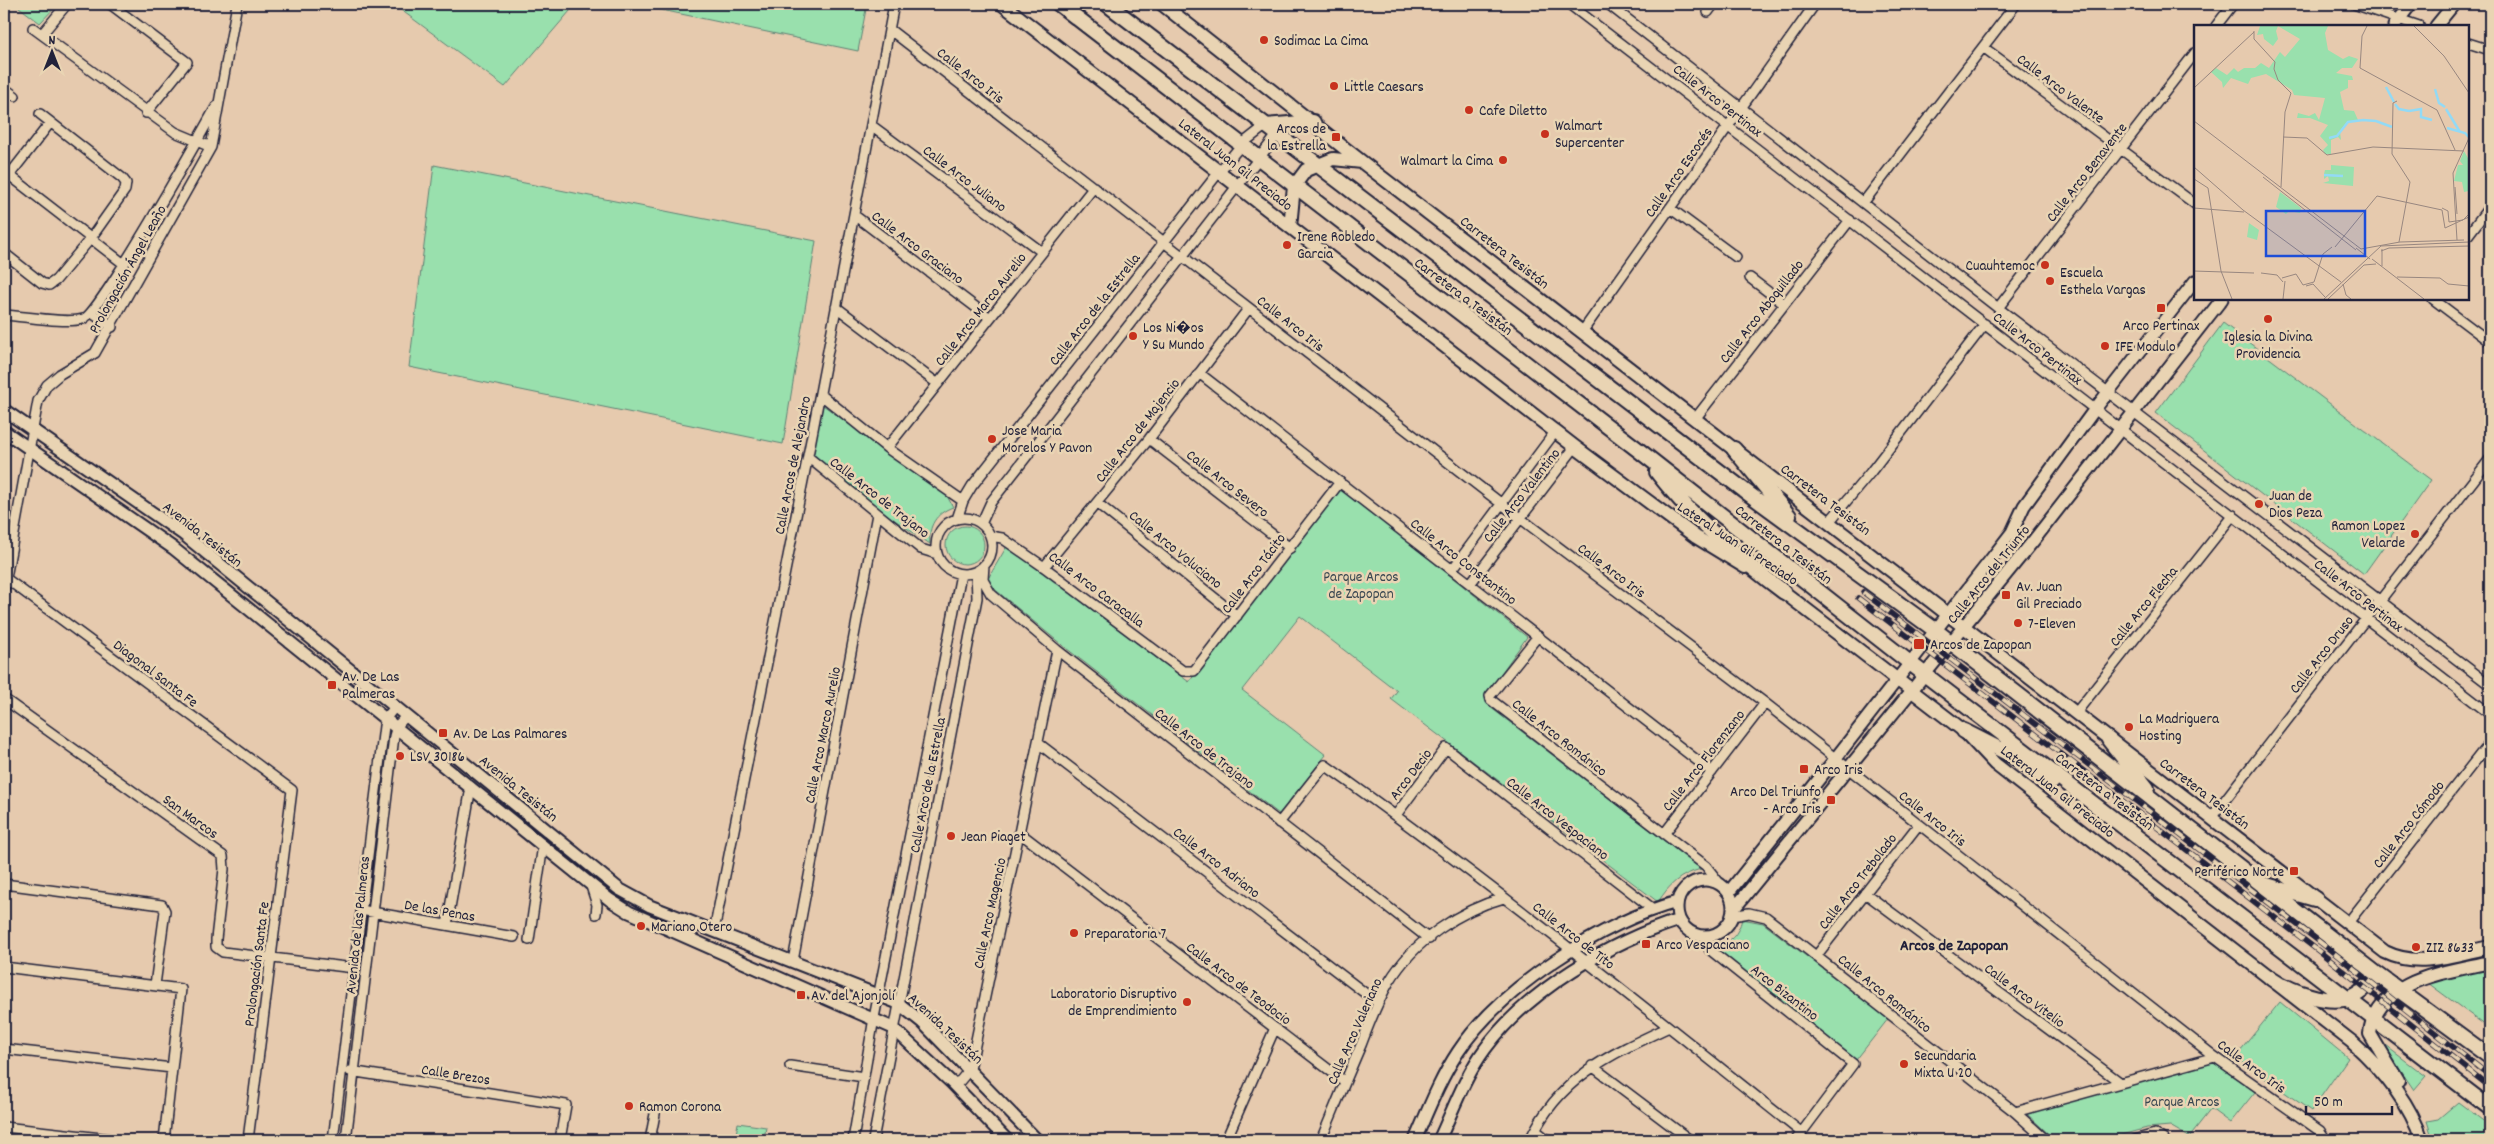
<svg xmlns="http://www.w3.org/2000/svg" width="2494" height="1144" font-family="Dekko,sans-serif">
	<rect width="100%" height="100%" fill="#e6caae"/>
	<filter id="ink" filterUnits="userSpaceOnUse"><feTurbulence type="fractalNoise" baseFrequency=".02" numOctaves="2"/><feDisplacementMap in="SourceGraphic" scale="10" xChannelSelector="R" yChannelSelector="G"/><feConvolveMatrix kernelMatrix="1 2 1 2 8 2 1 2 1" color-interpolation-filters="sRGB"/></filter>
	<g filter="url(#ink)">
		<!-- green -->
		<path fill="#99e0ad" stroke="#5e8174" d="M15 4H58L40 23Z
			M393 4H576L505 87Z
			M633 4H867L858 51Z
			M434 165 816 241 783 444 409 367Z
			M2223 323 2431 480 2364 574 2156 413Z
			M823 405 947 496 953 507C936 513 928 526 930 544L880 510 812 454Z
			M1340 488 1527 637 1487 693 1490 707 1701 869C1679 875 1670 884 1658 902L1391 699 1397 691 1300 616 1242 690 1326 755 1279 814 1062 645 986 582 1007 546 1189 682 1292 553Z
			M946 545a19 19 0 1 1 38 0a19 19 0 1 1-38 0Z
			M1742 919 1763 923 1888 1019 1856 1060 1717 951 1714 946C1731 943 1738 935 1742 919Z
			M2490 968C2490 988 2485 1006 2486 1026L2428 983Z
			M2280 1002 2348 1058 2311 1111 2235 1057Z
			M2382 1043 2426 1076 2414 1090Z
			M2213 1062 2255 1092 2230 1123 2211 1109 2189 1137 2170 1126 2147 1128 2103 1140H2055L2027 1114Z
			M2458 1102 2490 1126V1140H2433L2427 1121 2438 1119Z
			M738 1123 766 1127 764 1140H735Z"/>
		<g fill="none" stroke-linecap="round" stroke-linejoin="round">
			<defs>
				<path id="minor" d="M110 4 187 62 146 113
					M1569 4 2490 714
					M1608 4 1998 308 2490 685
					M2354 4 2419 26
					M1708 12 1714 4
					M2216 26 2233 4
					M33 28 175 132 211 147
					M889 29 1520 518 1765 703 2215 1057 2320 1131 2326 1140
					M42 34 67 4
					M2468 43 2490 50
					M1983 47 2195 204
					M4 88 15 96
					M871 125 1042 252
					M4 171 124 264
					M4 182 50 123
					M1863 203 2016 4
					M1670 208 1736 257
					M854 215 990 318
					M2468 235 2490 206
					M4 253 42 283 49 285 56 280 91 238 125 190 126 183 122 178 40 114
					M1750 278 1784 304
					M2433 299 2490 342
					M836 307 938 384
					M1998 308 2195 53
					M92 313 112 327
					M4 315C24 316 65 324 83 319 100 314 201 134 216 107
					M1582 332 1815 4
					M1199 373 1712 772
					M820 394 887 448 963 501
					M1695 419 1850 220
					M1149 439 1290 548
					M887 448 1094 187
					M808 457 921 549 937 554
					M1097 503 1237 616
					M936 546a28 28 0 1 1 56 0a28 28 0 1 1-56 0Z
					M957 519 963 501 972 486 1219 172 1242 144 1265 126
					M1829 522 1870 473 1985 324
					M981 524 991 502 1277 135
					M990 536 1002 538 1044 567 1183 671H1194L1340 482
					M984 565 983 580 991 594 1057 650 1429 939
					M1044 567 1149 439 1249 308
					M1452 570 1555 432
					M4 577 292 790 248 1140
					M1470 584 1575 447
					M4 589 38 401 47 385 60 374 95 353 211 147 237 4
					M1538 636 1490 696 1491 700 1706 866 1720 884
					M4 699 223 856 224 869 216 939V947L223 952 354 968
					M2075 714 2233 515
					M1038 743 1378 1003
					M1396 815 1446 748 1653 909
					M2211 818 2490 459
					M1279 823 1325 765C1489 881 1645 1008 1802 1133
					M1020 833 1345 1082
					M1664 834 1765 703
					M590 883 597 905 596 914
					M4 884 162 905 165 911 155 985
					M1865 893 2121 1083
					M366 911 514 937
					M1733 916 1749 913 1766 917 2015 1112 2046 1140
					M2347 924 2490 742
					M447 925 471 787
					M714 931 811 440 894 4
					M1706 937 1709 949 1853 1064 1796 1140
					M529 940 543 845
					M1817 955 1919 824
					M793 961 877 514
					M4 967 181 989 164 1140
					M4 1049 172 1068
					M790 1066 864 1077
					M1592 1066 1690 1140
					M350 1071 566 1105 560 1140
					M952 1083 960 1081 970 1069 1057 650
					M2015 1112 2215 1057
					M4 1127 119 1140
					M1535 1130 1548 1140
					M333 1140 384 726 386 718 395 707
					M346 1140 394 736 397 726 406 716
					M650 1140 655 1114
					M853 1140 874 1018 961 574
					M873 1140 977 598 976 571
					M1226 1140 1275 1028
					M1321 1140C1334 1109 1347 1077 1361 1045 1369 1024 1377 1002 1389 982 1413 942 1459 910 1504 898
					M1530 1140C1558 1078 1611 1054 1669 1027
					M2134 1140 2155 1134 2164 1140"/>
				<path id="tertiary" d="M2394 26 2411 4
					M2436 26 2454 4
					M4 410 183 534 619 889 650 906 898 1003 922 1022 1037 1140
					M4 431 173 548 610 900 629 912 893 1028 952 1083 1007 1140
					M1677 908a28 28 0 1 1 56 0a28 28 0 1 1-56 0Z
					M1729 892 1835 759 1992 558 2012 532 2024 506 2095 409 2195 281
					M1734 909 2034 540 2222 299
					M1415 1140C1428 1110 1440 1079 1458 1052 1501 987 1603 922 1677 902
					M1439 1140C1453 1110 1465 1076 1485 1049 1528 990 1610 942 1679 920"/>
				<path id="secondary" d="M1002 4 1575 447 1696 537 1745 567
					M1162 4 1362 162 2385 952C2419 969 2456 954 2490 947
					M1290 227 1294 186 1306 170 1333 159 1362 162
					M1777 587 1964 731 1995 764 2352 1042C2382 1069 2409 1101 2422 1140
					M2398 1081 2370 1034C2376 979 2448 972 2490 962"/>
				<path id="primary" d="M1059 4 1641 452 1910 663 2490 1108
					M1107 4 1749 494 1935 630 2377 974 2490 1057
					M1265 126 1313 122
					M1734 449 1789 516
					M1657 472C1693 519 1737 557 1784 592
					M1964 731 2013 756 2052 782
					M2109 740 2147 788
					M2263 884 2315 899
					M2271 978C2289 991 2329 1006 2351 997 2362 993 2370 983 2377 974"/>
			</defs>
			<!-- minor casing -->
			<use href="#minor" stroke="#22223b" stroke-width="12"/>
			<!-- tertiary casing -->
			<use href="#tertiary" stroke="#22223b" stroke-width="15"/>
			<!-- secondary casing -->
			<use href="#secondary" stroke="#22223b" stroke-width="16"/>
			<!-- primary casing -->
			<use href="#primary" stroke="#22223b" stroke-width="18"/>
			<!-- minor -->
			<use href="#minor" stroke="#e9d4b3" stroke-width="9"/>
			<!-- tertiary -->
			<use href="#tertiary" stroke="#e9d4b3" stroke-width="11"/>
			<!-- secondary -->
			<use href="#secondary" stroke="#e9d4b3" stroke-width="12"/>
			<!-- primary -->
			<use href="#primary" stroke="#e9d4b3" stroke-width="14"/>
			<defs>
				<path id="rail" d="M1863 592 2329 949 2490 1076
					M1858 598 2325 956 2490 1087"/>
			</defs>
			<!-- rail casing -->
			<use href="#rail" stroke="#22223b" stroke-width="5.5"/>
			<!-- rail -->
			<use href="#rail" stroke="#e9d4b3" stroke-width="4" stroke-dasharray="11" stroke-linecap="butt"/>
		</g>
	</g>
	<!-- markers -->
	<g fill="#c8321e" stroke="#e9d4b3" stroke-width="2">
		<circle cx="1264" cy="40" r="5"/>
		<circle cx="1334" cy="86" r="5"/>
		<circle cx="1469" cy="110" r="5"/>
		<circle cx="1545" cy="134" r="5"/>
		<rect x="1331" y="132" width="10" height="10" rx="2.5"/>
		<circle cx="1503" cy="160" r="5"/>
		<circle cx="1287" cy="245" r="5"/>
		<circle cx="2045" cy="265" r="5"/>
		<circle cx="2050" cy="281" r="5"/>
		<rect x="2156" y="303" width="10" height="10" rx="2.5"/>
		<circle cx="2268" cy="319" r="5"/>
		<circle cx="1133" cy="336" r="5"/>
		<circle cx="2105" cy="346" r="5"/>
		<circle cx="992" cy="439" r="5"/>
		<circle cx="2259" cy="504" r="5"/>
		<circle cx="2415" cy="534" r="5"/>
		<rect x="2001" y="590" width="10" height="10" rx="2.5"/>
		<circle cx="2018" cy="623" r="5"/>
		<rect x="1913" y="638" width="12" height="12" rx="2.5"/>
		<rect x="327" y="680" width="10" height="10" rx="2.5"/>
		<circle cx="2129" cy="727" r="5"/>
		<rect x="438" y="728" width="10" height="10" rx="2.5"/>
		<circle cx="400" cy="756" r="5"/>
		<rect x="1799" y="764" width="10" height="10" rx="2.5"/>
		<rect x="1826" y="795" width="10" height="10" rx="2.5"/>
		<circle cx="951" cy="836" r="5"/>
		<rect x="2289" y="866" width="10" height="10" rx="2.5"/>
		<circle cx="641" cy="926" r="5"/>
		<circle cx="1074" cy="933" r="5"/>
		<rect x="1641" y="939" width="10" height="10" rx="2.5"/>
		<circle cx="2416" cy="947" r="5"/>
		<rect x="796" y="990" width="10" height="10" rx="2.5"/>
		<circle cx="1187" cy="1002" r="5"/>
		<circle cx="1904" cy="1064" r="5"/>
		<circle cx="629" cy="1106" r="5"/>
	</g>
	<g text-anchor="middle" stroke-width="5" stroke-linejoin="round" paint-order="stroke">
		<!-- poi labels -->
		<g font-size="15" fill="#22223b" stroke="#e9d4b3" text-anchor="start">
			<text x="1274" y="45">Sodimac La Cima</text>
			<text x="1344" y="91">Little Caesars</text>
			<text x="1479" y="115">Cafe Diletto</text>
			<text x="1555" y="130">Walmart<tspan x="1555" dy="17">Supercenter</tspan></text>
			<text x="1326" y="133" text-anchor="end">Arcos de<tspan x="1326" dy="17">la Estrella</tspan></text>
			<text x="1493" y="165" text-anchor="end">Walmart la Cima</text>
			<text x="1297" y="241">Irene Robledo<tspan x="1297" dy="17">Garcia</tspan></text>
			<text x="2035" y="270" text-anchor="end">Cuauhtemoc</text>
			<text x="2060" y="277">Escuela<tspan x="2060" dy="17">Esthela Vargas</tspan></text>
			<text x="2161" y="330" text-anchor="middle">Arco Pertinax</text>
			<text x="1143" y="332">Los Ni�os<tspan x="1143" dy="17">Y Su Mundo</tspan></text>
			<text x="2268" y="341" text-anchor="middle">Iglesia la Divina<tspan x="2268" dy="17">Providencia</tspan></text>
			<text x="2115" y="351">IFE Modulo</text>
			<text x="1002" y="435">Jose Maria<tspan x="1002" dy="17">Morelos Y Pavon</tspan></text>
			<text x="2269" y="500">Juan de<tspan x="2269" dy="17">Dios Peza</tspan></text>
			<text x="2405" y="530" text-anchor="end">Ramon Lopez<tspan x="2405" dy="17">Velarde</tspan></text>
			<text x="2016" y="591">Av. Juan<tspan x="2016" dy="17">Gil Preciado</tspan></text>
			<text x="2028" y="628">7-Eleven</text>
			<text x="1930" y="649">Arcos de Zapopan</text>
			<text x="342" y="681">Av. De Las<tspan x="342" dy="17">Palmeras</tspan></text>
			<text x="2139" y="723">La Madriguera<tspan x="2139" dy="17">Hosting</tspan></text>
			<text x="453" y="738">Av. De Las Palmares</text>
			<text x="410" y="761">LSV 30186</text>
			<text x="1814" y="774">Arco Iris</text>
			<text x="1821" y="796" text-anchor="end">Arco Del Triunfo<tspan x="1821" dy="17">- Arco Iris</tspan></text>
			<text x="961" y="841">Jean Piaget</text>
			<text x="2284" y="876" text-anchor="end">Periférico Norte</text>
			<text x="651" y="931">Mariano Otero</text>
			<text x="1084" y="938">Preparatoria 7</text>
			<text x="1656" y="949">Arco Vespaciano</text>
			<text x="2426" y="952">ZIZ 8633</text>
			<text x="1177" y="998" text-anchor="end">Laboratorio Disruptivo<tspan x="1177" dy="17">de Emprendimiento</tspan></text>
			<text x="811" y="1000">Av. del Ajonjolí</text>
			<text x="1914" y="1060">Secundaria<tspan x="1914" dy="17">Mixta U 20</tspan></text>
			<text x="639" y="1111">Ramon Corona</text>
		</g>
		<!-- street labels -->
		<g font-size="15" fill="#22223b" stroke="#e9d4b3">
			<text transform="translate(971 75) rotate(38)" y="5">Calle Arco Iris</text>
			<text transform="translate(2061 88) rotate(37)" y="5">Calle Arco Valente</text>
			<text transform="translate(1718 100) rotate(38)" y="5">Calle Arco Pertinax</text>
			<text transform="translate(1236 164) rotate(38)" y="5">Lateral Juan Gil Preciado</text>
			<text transform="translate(1678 172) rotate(-55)" y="5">Calle Arco Escocés</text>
			<text transform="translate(2086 172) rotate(-52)" y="5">Calle Arco Benavente</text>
			<text transform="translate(965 178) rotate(37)" y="5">Calle Arco Juliano</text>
			<text transform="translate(918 247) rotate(37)" y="5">Calle Arco Graciano</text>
			<text transform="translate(1505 252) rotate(38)" y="5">Carretera Tesistán</text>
			<text transform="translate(127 269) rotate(-61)" y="5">Prolongación Ángel Leaño</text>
			<text transform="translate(1464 296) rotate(37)" y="5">Carretera a Tesistán</text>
			<text transform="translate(980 309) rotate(-52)" y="5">Calle Arco Marco Aurelio</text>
			<text transform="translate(1094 309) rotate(-52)" y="5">Calle Arco de la Estrella</text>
			<text transform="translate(1761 311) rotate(-52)" y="5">Calle Arco Aboquillado</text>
			<text transform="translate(1291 323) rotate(38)" y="5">Calle Arco Iris</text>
			<text transform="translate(2038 348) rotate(38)" y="5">Calle Arco Pertinax</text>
			<text transform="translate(1137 430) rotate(-52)" y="5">Calle Arco de Majencio</text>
			<text transform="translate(792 465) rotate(-79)" y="5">Calle Arcos de Alejandro</text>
			<text transform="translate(1228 483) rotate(38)" y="5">Calle Arco Severo</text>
			<text transform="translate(1521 495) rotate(-52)" y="5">Calle Arco Valentino</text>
			<text transform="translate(880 497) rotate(38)" y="5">Calle Arco de Trajano</text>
			<text transform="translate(1826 499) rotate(37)" y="5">Carretera Tesistán</text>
			<text transform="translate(203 534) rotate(38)" y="5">Avenida Tesistán</text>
			<text transform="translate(1738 543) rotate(33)" y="5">Lateral Juan Gil Preciado</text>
			<text transform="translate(1784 544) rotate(38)" y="5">Carretera a Tesistán</text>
			<text transform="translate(1176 549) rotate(39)" y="5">Calle Arco Voluciano</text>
			<text transform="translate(1464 561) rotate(38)" y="5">Calle Arco Constantino</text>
			<text transform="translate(1612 570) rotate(37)" y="5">Calle Arco Iris</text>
			<text transform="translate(1253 573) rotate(-53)" y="5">Calle Arco Tácito</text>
			<text transform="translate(1988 574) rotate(-51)" y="5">Calle Arco del Triunfo</text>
			<text transform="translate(1097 589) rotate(37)" y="5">Calle Arco Caracalla</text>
			<text transform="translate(2359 595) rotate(38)" y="5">Calle Arco Pertinax</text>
			<text transform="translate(2143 606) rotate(-51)" y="5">Calle Arco Flecha</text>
			<text transform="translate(2321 654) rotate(-52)" y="5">Calle Arco Druso</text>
			<text transform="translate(156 673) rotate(37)" y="5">Diagonal Santa Fe</text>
			<text transform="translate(822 735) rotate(-79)" y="5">Calle Arco Marco Aurelio</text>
			<text transform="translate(1560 737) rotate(38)" y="5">Calle Arco Románico</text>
			<text transform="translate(1205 748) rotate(38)" y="5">Calle Arco de Trajano</text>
			<text transform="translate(1703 760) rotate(-52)" y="5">Calle Arco Florenzano</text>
			<text transform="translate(1410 774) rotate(-53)" y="5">Arco Decio</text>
			<text transform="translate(927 785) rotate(-79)" y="5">Calle Arco de la Estrella</text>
			<text transform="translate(519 788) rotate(39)" y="5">Avenida Tesistán</text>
			<text transform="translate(2058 791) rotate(38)" y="5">Lateral Juan Gil Preciado</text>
			<text transform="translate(2105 791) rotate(37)" y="5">Carretera a Tesistán</text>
			<text transform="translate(2205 793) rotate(37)" y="5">Carretera Tesistán</text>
			<text transform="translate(191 816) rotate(36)" y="5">San Marcos</text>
			<text transform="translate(1558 818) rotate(38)" y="5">Calle Arco Vespaciano</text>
			<text transform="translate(1933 818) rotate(38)" y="5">Calle Arco Iris</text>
			<text transform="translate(2408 824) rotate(-52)" y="5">Calle Arco Cómodo</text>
			<text transform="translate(1217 862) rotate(38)" y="5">Calle Arco Adriano</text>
			<text transform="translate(1857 881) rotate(-52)" y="5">Calle Arco Trebolado</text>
			<text transform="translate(440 910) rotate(10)" y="5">De las Penas</text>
			<text transform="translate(989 913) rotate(-78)" y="5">Calle Arco Magencio</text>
			<text transform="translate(357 925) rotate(-84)" y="5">Avenida de las Palmeras</text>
			<text transform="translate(1574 935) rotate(38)" y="5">Calle Arco de Tito</text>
			<text transform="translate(256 964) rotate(-83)" y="5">Prolongación Santa Fe</text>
			<text transform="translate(1239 983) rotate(37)" y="5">Calle Arco de Teodocio</text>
			<text transform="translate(1785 992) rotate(38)" y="5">Arco Bizantino</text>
			<text transform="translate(1885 993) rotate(39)" y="5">Calle Arco Románico</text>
			<text transform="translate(2025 995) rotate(37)" y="5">Calle Arco Vitelio</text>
			<text transform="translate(946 1028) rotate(43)" y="5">Avenida Tesistán</text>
			<text transform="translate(1354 1031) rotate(-66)" y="5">Calle Arco Valeriano</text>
			<text transform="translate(2252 1066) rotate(36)" y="5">Calle Arco Iris</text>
			<text transform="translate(456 1074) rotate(9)" y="5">Calle Brezos</text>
		</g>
		<!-- park labels -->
		<g font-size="15" fill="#3a4852" stroke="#e9d4b3">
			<text x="1361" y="581">Parque Arcos<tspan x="1361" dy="17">de Zapopan</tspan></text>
			<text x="2182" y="1106">Parque Arcos</text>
		</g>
		<!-- neighbourhood labels -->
		<g font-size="16" font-weight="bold" fill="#22223b" stroke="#e9d4b3">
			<text x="1954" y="950">Arcos de Zapopan</text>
		</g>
	</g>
	<!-- overview -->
	<g transform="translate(2194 25)">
		<rect width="275" height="275" fill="#e6caae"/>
		<path d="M66 1H134L131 8 134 25 149 34 155 31 164 34 158 43H148L142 48 158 51 159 55H154V63L146 67 150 85 160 86 164 95 153 97 146 107 147 115 144 112 137 115V129H131L129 125 134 120 126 111 134 100 116 93H103L104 88 115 91 121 88 125 95 131 73 100 70 98 65 72 49 57 53 54 59 37 53 29 63 28 57 17 47 22 43 33 50 40 43 44 47 50 43H61L67 38 75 43 86 27 91 32 106 14 84 1 82 6 84 14 79 21 70 14 69 9 63 10ZM270 126 275 135V166L270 167 268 157 260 156 264 140H269L266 136ZM137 140 160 142 159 161 129 158 135 156 134 151 130 154V149L131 145H137ZM86 167 107 183 106 188 95 186 92 189 82 182ZM55 198 65 205 63 215 53 212Z" fill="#99e0ad"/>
		<path fill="none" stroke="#93daf5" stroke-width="2.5" d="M192 62 200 77M241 64 245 78 251 82M201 79 205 84 215 86M252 84 266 107M215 86 227 84V92L238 95M253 103 271 108 275 112M135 113 143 111 154 97 169 95 182 96 198 102M130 150 149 151"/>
		<path fill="none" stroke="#988780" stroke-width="1" d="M173 1 168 11 166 43 243 85 261 125M220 1 250 31 275 68M60 6V14L81 37 80 44 84 55 97 68 91 87 87 162M0 63 60 7M203 76 199 78 198 129 216 157 205 217M0 96 167 224 206 217 270 215M89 112 113 113 133 130 179 122 270 126M0 142 49 185 147 257M69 152 162 225M0 154 14 163 27 246 38 274M261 162 263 189M0 183 50 187M248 183 254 186 255 197 269 195 275 189M263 215 259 148 275 113M141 222 183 171 248 185 251 203 275 192M162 223 176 234M188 224V241M187 226 195 223 275 221M178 234 230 274M0 246 60 248M67 248 83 250 89 257M203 252 246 253 254 259 275 261M88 253 102 249 109 260 120 257M120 257 129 229 138 222M149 259 152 270 157 274M112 261 119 259 131 272M89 274 91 256M130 274 187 221 275 217M134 274 170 240 182 239"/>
		<path fill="#1d4ed8" fill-opacity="0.15" stroke="#1d4ed8" stroke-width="2.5" d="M72 186H171V231H72Z"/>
		<rect width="275" height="275" fill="none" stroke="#22223b" stroke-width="2.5"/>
	</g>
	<!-- margin -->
	<rect width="2494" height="1144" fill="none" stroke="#e9d4b3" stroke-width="20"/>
	<rect x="10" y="10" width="2474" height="1124" fill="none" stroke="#22223b" stroke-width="2" filter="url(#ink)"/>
	<!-- north arrow -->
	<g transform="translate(52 52)" stroke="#e9d4b3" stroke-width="4" paint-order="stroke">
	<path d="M0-4L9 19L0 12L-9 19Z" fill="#22223b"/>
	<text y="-8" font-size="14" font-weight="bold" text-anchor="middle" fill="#22223b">N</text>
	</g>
	<!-- scale -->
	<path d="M2306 1106v8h86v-8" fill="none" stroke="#22223b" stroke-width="2.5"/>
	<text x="2314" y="1106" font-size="15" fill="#22223b" stroke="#e9d4b3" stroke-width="4" paint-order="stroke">50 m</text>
</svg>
